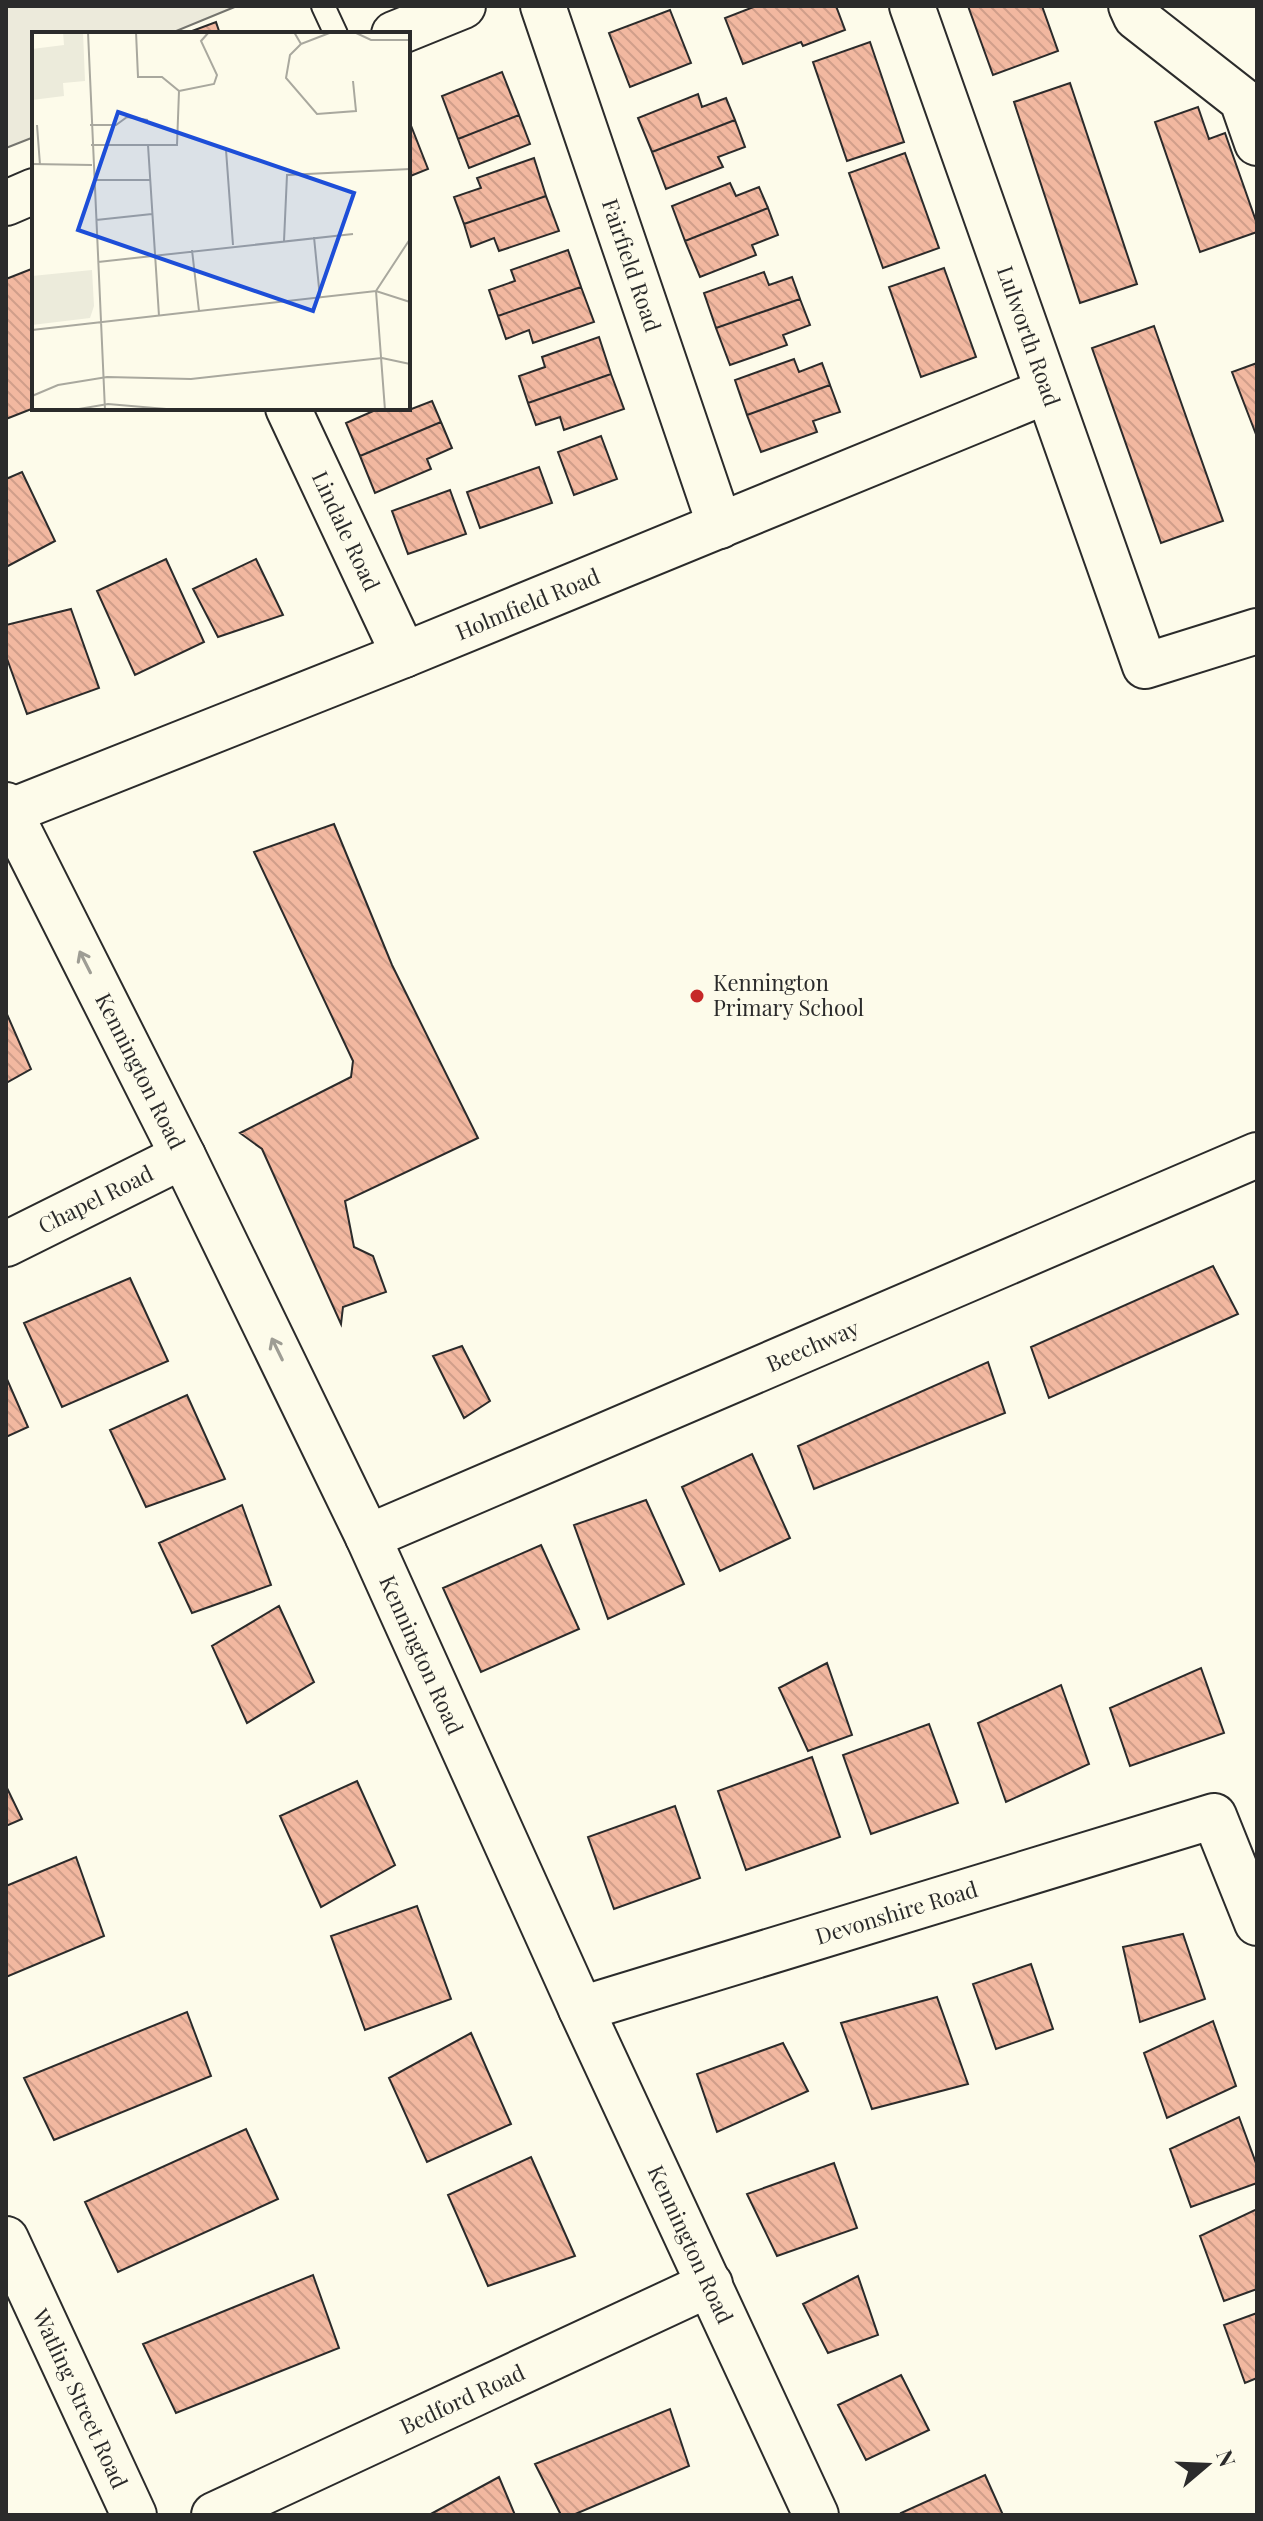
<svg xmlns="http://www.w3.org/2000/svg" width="1263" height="2521" font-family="'Playfair Display',serif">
	<defs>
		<pattern id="building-back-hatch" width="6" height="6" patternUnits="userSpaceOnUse" patternTransform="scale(2)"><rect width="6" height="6" fill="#f2b8a0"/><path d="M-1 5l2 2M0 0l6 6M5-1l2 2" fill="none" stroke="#d09e8a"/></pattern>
	</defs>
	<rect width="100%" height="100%" fill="#fdfbea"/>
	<!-- parking -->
	<path fill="#eceadb" stroke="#74746e" stroke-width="2" d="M6 6H237L169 34H34V137L6 148Z"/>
	<!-- building -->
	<path fill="url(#building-back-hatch)" stroke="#2b2b2b" stroke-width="2" d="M756 6H836L845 30 803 46 801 42 743 64 725 18Z
		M968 6H1042L1058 51 993 75Z
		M670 10 691 63 630 87 609 33Z
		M216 22 220 34H184Z
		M870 42 904 142 847 161 813 62Z
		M502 72 519 115 458 139 442 96Z
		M1070 83 1137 284 1080 303 1014 102Z
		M698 94 702 107 726 98 735 120 652 152 638 118Z
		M1198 107 1209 139 1225 133 1257 224V232L1200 252 1155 122Z
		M519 115 530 144 469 168 458 139Z
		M408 118 428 169 408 177Z
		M735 120 745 147 718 157 723 167 666 189 652 152Z
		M905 153 939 248 883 268 849 173Z
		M534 158 546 196 464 224 454 197 481 188 477 178Z
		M730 183 736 196 759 187 768 208 685 241 672 206Z
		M546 196 559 231 499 251 494 238 471 247 464 224Z
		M768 208 778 235 752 245 756 255 700 277 685 241Z
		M568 250 581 287 498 316 489 290 515 281 511 270Z
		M34 268V408L6 419V279Z
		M944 268 976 357 921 377 889 287Z
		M764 272 769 285 792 277 800 299 716 328 704 293Z
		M581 287 594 322 533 343 529 330 506 339 498 316Z
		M800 299 810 325 783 335 787 345 730 365 716 328Z
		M1154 326 1223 521 1161 543 1092 348Z
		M599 337 611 374 528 403 519 376 545 367 542 357Z
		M794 359 799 372 822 363 830 385 747 415 735 380Z
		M1257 363V437L1232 372Z
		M611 374 624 409 564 430 560 417 536 425 528 403Z
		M830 385 840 412 813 421 817 432 761 452 747 415Z
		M432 401 441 422 360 456 346 423 380 408H408L409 410Z
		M441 422 452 448 427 459 431 469 375 493 360 456Z
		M601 436 617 479 574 495 558 452Z
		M539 467 552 503 480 528 467 492Z
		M22 472 55 541 6 567V479Z
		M450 490 466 534 408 554 392 511Z
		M166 559 204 642 135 675 97 591Z
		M256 559 283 615 218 637 193 589Z
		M71 609 99 688 27 714 6 656V625Z
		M334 824 392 965 478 1138 345 1201 354 1247 373 1256 386 1292 343 1307 341 1324 262 1149 240 1133 351 1077 353 1061 254 852Z
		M6 1012 31 1069 6 1083Z
		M1213 1266 1238 1314 1049 1398 1031 1347Z
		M130 1278 168 1361 62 1407 24 1323Z
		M462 1346 490 1401 464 1418 433 1356Z
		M988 1362 1005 1413 814 1489 798 1446Z
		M6 1377 28 1427 6 1437Z
		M187 1395 225 1479 146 1507 110 1430Z
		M752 1454 790 1538 720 1571 682 1487Z
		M646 1500 684 1584 608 1619 574 1525Z
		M242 1505 271 1585 192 1613 159 1543Z
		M541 1545 579 1629 481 1672 443 1588Z
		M279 1606 314 1682 247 1723 212 1646Z
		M827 1663 852 1735 808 1751 779 1688Z
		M1201 1668 1224 1733 1130 1766 1110 1708Z
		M1061 1685 1089 1764 1006 1802 978 1723Z
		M929 1724 958 1803 871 1834 843 1755Z
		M812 1757 840 1837 746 1870 718 1791Z
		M357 1781 395 1865 321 1907 280 1816Z
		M6 1786 22 1819 6 1826Z
		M675 1806 700 1878 614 1909 588 1837Z
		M76 1857 104 1936 6 1977V1886Z
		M417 1906 451 1999 365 2030 331 1936Z
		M1183 1934 1205 1999 1140 2022 1123 1947Z
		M1031 1964 1053 2029 996 2049 973 1984Z
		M937 1997 968 2084 872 2109 841 2023Z
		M187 2012 211 2076 54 2140 24 2078Z
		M1213 2021 1236 2086 1167 2118 1144 2053Z
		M471 2033 511 2124 427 2162 389 2078Z
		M783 2043 808 2091 717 2132 697 2074Z
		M1239 2117 1257 2166V2183L1191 2207 1170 2149Z
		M246 2129 278 2199 118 2272 85 2202Z
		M531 2157 575 2256 488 2286 448 2195Z
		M834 2163 857 2228 777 2256 747 2194Z
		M1257 2209V2289L1224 2301 1200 2236Z
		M313 2275 339 2348 176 2413 143 2344Z
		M858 2276 878 2335 828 2353 803 2304Z
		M1257 2313V2378L1245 2383 1224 2325Z
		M901 2375 929 2430 866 2460 838 2405Z
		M670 2409 689 2466 573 2515H561L535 2464Z
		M985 2475 1003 2515H902L901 2513Z
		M499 2477 515 2515H429Z"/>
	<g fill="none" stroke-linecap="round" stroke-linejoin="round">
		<defs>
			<path id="lane" d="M323 6 336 34"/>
			<g id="street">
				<path id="s1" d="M543 6 720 526"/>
				<path id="s2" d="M912 6 1145 666 1257 631"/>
				<path d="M1131 6 1136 17 1242 100 1257 143"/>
				<path id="s3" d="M288 408 404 655"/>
				<path id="s4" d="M6 805 183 1156 368 1537 581 2009 816 2515"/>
				<path id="s5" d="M6 813 404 655 1047 391"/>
				<path id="s6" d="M6 1244 183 1156"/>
				<path id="s7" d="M368 1537 1257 1155"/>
				<path id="s8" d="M581 2009 1214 1816 1257 1923"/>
				<path id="s9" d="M214 2515 710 2284"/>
			</g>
			<g id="secondary">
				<path d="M394 34 463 6"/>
				<path d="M6 203 34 191"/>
				<path id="s10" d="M6 2239 134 2515"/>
			</g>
		</defs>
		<!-- lane casing -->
		<use href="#lane" stroke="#2b2b2b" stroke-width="26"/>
		<!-- street casing -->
		<use href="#street" stroke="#2b2b2b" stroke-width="48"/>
		<!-- secondary casing -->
		<use href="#secondary" stroke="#2b2b2b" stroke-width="48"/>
		<!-- lane -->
		<use href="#lane" stroke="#fdfbea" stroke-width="22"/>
		<!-- street -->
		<use href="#street" stroke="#fdfbea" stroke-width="44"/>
		<!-- secondary -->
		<use href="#secondary" stroke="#fdfbea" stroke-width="44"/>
	</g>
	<!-- one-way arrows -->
	<defs><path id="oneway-shaft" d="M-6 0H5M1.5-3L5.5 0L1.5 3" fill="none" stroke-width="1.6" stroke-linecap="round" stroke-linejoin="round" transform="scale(2)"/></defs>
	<g stroke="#9e9d94">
		<use href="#oneway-shaft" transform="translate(85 962) rotate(-117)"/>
		<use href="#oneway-shaft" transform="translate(277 1349) rotate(-116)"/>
	</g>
	<!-- markers -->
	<circle fill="#c62828" stroke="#fdfbea" stroke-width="3" cx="697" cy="996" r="8"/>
	<g text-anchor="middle" stroke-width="6" stroke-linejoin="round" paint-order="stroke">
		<!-- street labels -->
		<g font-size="22" fill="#2b2b2b" stroke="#fdfbea">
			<text dy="8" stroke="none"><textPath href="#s1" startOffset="274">Fairfield Road</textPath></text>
			<text dy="8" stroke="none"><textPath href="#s2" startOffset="350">Lulworth Road</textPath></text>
			<text dy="8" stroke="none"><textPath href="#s3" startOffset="136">Lindale Road</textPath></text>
			<text dy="8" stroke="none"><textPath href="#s5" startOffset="562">Holmfield Road</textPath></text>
			<text dy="8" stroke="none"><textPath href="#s4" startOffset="298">Kennington Road</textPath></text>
			<text dy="8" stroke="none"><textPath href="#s6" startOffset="100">Chapel Road</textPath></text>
			<text dy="8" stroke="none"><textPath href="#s7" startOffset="484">Beechway</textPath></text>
			<text dy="8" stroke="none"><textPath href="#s4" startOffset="946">Kennington Road</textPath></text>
			<text dy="8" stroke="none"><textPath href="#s8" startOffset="330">Devonshire Road</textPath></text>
			<text dy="8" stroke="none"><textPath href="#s4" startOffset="1594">Kennington Road</textPath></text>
			<text dy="8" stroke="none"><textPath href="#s10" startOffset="176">Watling Street Road</textPath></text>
			<text dy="8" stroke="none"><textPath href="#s9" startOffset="274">Bedford Road</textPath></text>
		</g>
		<!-- poi labels -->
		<g font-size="22" fill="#2b2b2b" stroke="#fdfbea" text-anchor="start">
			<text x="713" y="991">Kennington<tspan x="713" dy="25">Primary School</tspan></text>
		</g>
	</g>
	<!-- overview -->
	<g transform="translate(32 32)">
		<rect width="378" height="378" fill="#fdfbea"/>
		<path d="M31 0H51L53 49 31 51 32 64 0 68V17L32 13ZM60 238 62 274 58 286 0 293V244Z" fill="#ecebdb"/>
		<path fill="none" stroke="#a9a89e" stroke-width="2" d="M56 0 73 378M262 0 269 12 300 0M322 0 339 8H378M269 12 258 23 254 46 285 82 324 79 321 49M147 59 182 52 185 43 169 9 177 0M5 93 8 133M58 93H84L95 85 116 88M59 113H145L147 59 130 45H106L104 0M116 113 127 284M194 118 201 213M0 132 60 133M61 148H118M64 188 120 182M282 205 288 266M252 209 255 143 378 137M160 218 167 279M66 230 321 202M0 298 344 259 378 270M0 364 26 353 75 345 159 347 350 326 378 332M41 378 76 372 146 378M353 378 344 259 378 207"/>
		<path fill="#1d4ed8" fill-opacity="0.15" stroke="#1d4ed8" stroke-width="4" d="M86 80 322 161 281 279 46 198Z"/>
		<rect width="378" height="378" fill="none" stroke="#2b2b2b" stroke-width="4"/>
	</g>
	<!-- border -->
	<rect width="1263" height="2521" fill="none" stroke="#2b2b2b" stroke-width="16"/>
	<!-- north arrow -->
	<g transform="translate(1207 2465) rotate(71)" stroke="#fdfbea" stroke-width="6" paint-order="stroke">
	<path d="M0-6L14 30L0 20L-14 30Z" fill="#2b2b2b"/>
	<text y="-12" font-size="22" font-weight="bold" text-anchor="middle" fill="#2b2b2b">N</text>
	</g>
</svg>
